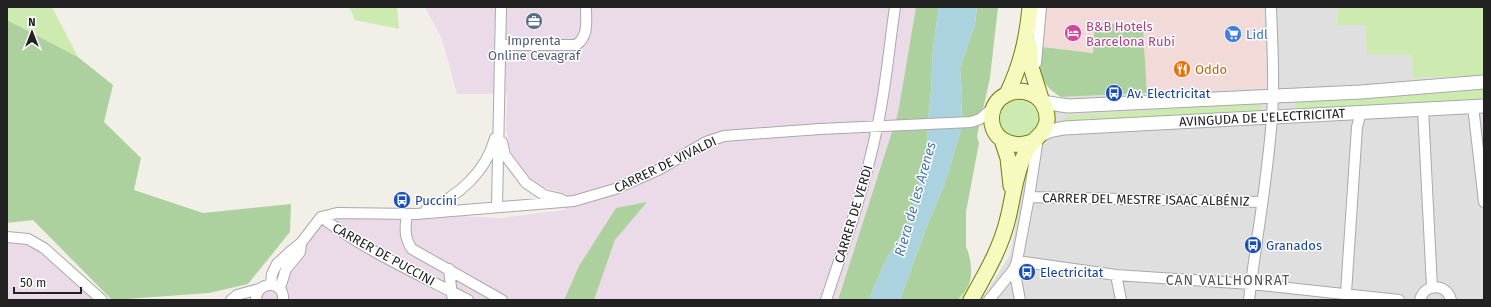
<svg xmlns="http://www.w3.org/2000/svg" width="1491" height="307" font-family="'Fira Sans',sans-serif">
	<rect width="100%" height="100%" fill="#f2efe9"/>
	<!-- residential -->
	<path fill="#e0dfdf" d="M1263 7H1339L1336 25H1365L1367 53 1412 55 1414 78 1484 76V111H1480L1484 149V300H981L1010 255 1021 196 1032 152 1061 97 1267 88Z"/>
	<!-- commercial -->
	<path fill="#f2dad9" d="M1037 7H1263L1267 88 1147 93 1143 27 1094 53 1034 46Z"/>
	<!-- industrial -->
	<path fill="#ebdbe8" d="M425 7H916L898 113 838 300H594L615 240 646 202 579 266 564 300H242L259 299 321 217 416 214 500 218 565 210 566 194 536 185 518 168 511 155 506 129 507 94H457L442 39Z
		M1480 111H1484V149Z
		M7 237 28 239 102 300H7Z"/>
	<!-- grass -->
	<path fill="#cdebb0" d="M7 7H52L78 57 7 20Z
		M349 7H397L399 29 355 20Z
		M1339 7H1484V76L1413 78 1412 55 1367 54 1365 25H1336Z
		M1484 86V100L1298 110 1295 107 1297 101Z
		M1000 119a19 19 0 1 1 38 0a19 19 0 1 1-38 0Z
		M1253 103H1258L1260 105 1261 110 1258 113 1064 122 1063 120 1065 116Z
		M969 285 985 295 981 300H958Z"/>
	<!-- forest -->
	<path fill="#add19e" d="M916 7H939L933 48 931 92 927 131 928 146 923 168 913 211 904 230 886 259 869 300H838L898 113Z
		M977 7H998L990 78 977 136 979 143 966 212V247C971 257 973 274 969 284 967 290 961 295 958 300H900L927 226 945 183 961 130 962 96 960 68 975 24Z
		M7 20 78 57 113 85 104 122 141 158 134 190 203 213 291 204 290 232 248 284 209 293 112 300 33 220 7 223Z
		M1095 22 1143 27 1147 93 1061 97C1038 83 1040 71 1034 46L1093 53Z
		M647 202 615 240 594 300H564L579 266 616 208Z"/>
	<!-- water -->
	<path fill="#aad3df" d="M939 7H977L975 24 960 68 962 96 961 130 945 183 927 226 900 300H869L886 259 904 230 913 211 923 168 928 146 927 131 931 92 933 48Z"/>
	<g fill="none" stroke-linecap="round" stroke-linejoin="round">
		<defs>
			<path id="minor" d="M500 45H576C589 36 586 22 586 7
				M1036 63 1041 7
				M1473 106 1484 202
				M1423 109 1432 287
				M502 142 505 155 526 183 544 195 561 199
				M1029 197 1262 202
				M497 207 501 7
				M426 210C458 197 486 172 495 138
				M407 214C405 227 404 238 412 249L502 300
				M321 217C366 251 418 274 468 300
				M7 237 28 239 44 248 102 300
				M1017 261 1116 275 1251 284 1399 300
				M449 269 452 296
				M1116 275 1121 300
				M271 284 272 274 277 264 291 251 301 243 321 217 337 213 416 214 574 201 615 189 658 170 706 142 724 136 820 129 971 122 980 119 995 106
				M280 288 286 269 300 252 301 243
				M1347 299 1346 293 1357 127 1361 112
				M231 300 237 295 259 289
				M256 300C256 280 285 280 283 300
				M826 300C845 243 865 187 877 128 886 88 889 47 895 7
				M989 300 1014 269
				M1020 300 1014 269 1017 261 1029 197 1038 138
				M1249 300C1256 239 1268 178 1272 116 1275 80 1272 43 1271 7
				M1420 300C1424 283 1447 283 1451 300"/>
			<path id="tertiary" d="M1042 102 1068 106 1361 92 1484 82
				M1041 135 1049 131 1064 128 1484 106"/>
			<path id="secondary" d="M1029 45 1031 67 1042 102
				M1007 94C1021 65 1027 39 1030 7
				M1002 140 1008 158 1011 186
				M971 300C986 273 1001 248 1008 218 1013 198 1015 175 1024 156 1026 152 1028 146 1032 143 1038 136 1045 132 1047 121 1048 109 1041 97 1029 93 1013 87 995 97 992 113 988 138 1011 150 1032 142"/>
		</defs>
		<!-- minor casing -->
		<use href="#minor" stroke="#a9a9a9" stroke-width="12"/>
		<!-- tertiary casing -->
		<use href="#tertiary" stroke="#a9a9a9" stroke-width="15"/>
		<!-- secondary casing -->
		<use href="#secondary" stroke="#707d05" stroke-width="17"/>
		<!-- minor -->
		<use href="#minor" stroke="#fff" stroke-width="10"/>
		<!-- tertiary -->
		<use href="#tertiary" stroke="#fff" stroke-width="13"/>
		<!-- secondary -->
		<use href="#secondary" stroke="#f7fabf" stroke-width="15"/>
	</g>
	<!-- icons -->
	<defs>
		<symbol id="office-disc" viewBox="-11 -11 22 22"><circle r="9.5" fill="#5c6f8a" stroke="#fff"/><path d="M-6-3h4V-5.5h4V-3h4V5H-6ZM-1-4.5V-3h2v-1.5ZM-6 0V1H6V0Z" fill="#fff"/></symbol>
		<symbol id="hotel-disc" viewBox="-11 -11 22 22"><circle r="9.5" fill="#d1479c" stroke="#fff"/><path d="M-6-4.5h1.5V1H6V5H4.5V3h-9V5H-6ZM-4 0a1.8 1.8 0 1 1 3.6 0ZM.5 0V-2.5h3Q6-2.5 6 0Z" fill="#fff"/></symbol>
		<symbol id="supermarket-disc" viewBox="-11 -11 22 22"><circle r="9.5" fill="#3f7fe0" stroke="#fff"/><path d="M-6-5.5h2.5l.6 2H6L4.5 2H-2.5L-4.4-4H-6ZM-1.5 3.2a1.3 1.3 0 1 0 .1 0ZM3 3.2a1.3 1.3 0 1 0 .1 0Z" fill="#fff"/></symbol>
		<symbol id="restaurant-disc" viewBox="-11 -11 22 22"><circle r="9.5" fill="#e8710a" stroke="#fff"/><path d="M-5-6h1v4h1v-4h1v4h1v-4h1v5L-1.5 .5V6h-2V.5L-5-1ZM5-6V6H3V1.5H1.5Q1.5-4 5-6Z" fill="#fff"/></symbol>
		<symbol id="bus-disc" viewBox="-11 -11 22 22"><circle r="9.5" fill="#1a4fb4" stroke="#fff"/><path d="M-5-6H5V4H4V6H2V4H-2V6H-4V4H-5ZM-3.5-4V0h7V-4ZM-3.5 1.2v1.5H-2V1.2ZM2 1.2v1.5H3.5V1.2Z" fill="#fff"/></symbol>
	</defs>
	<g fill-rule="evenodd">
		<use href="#office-disc" x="524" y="11" width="20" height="20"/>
		<use href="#hotel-disc" x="1063" y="23" width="20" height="20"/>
		<use href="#supermarket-disc" x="1223" y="24" width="20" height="20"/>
		<use href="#restaurant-disc" x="1172" y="59" width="20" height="20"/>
		<use href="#bus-disc" x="1104" y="83" width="20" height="20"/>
		<use href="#bus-disc" x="392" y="190" width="20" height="20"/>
		<use href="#bus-disc" x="1243" y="235" width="20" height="20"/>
		<use href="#bus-disc" x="1017" y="262" width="20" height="20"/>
	</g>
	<g text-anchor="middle" stroke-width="3" stroke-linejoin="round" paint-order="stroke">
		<!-- hotel labels -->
		<g font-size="13" fill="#b23c85" stroke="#fff" text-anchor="start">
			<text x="1086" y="31">B&amp;B Hotels<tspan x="1086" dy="15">Barcelona Rubí</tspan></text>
		</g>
		<!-- shop labels -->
		<g font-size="13" fill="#366cbe" stroke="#fff" text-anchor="start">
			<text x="1246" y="39">Lidl</text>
		</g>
		<!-- service labels -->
		<g font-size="13" fill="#4e5e75" stroke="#fff">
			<text x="534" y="45">Imprenta<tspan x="534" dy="15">Online Cevagraf</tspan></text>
		</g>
		<!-- food labels -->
		<g font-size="13" fill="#c56008" stroke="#fff" text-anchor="start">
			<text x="1195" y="74">Oddo</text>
		</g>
		<!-- transit labels -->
		<g font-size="13" fill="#164399" stroke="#fff" text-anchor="start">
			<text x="1127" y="98">Av. Electricitat</text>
			<text x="415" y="205">Puccini</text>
			<text x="1266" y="250">Granados</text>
			<text x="1040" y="277">Electricitat</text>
		</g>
		<!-- street labels -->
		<g font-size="13" fill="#222" stroke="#fff">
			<text transform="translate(1262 117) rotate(-3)" y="5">AVINGUDA DE L'ELECTRICITAT</text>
			<text transform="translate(665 164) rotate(-26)" y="5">CARRER DE VIVALDI</text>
			<text transform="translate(1146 199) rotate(1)" y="5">CARRER DEL MESTRE ISAAC ALBÉNIZ</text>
			<text transform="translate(853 214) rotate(-73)" y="5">CARRER DE VERDI</text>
			<text transform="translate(384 254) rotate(29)" y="5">CARRER DE PUCCINI</text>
		</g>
		<!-- water labels -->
		<g font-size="14" font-style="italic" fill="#4a7aab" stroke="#fff">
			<text transform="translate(915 199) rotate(-74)" y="5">Riera de les Arenes</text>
		</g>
		<!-- neighbourhood labels -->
		<g font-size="14" letter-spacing="1" fill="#555" stroke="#fff">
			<text x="1228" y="285">CAN VALLHONRAT</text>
		</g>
	</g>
	<!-- border -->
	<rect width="1491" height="307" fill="none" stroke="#222222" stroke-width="16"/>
	<!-- north arrow -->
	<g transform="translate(32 32)" stroke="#ffffff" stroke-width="3" paint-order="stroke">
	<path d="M0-3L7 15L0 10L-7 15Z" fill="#222222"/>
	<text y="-6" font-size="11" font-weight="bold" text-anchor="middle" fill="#222222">N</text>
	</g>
	<!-- scale -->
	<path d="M14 287v6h67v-6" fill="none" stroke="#222222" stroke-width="2"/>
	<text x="20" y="287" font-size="12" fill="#222222" stroke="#ffffff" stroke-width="3" paint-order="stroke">50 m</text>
</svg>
